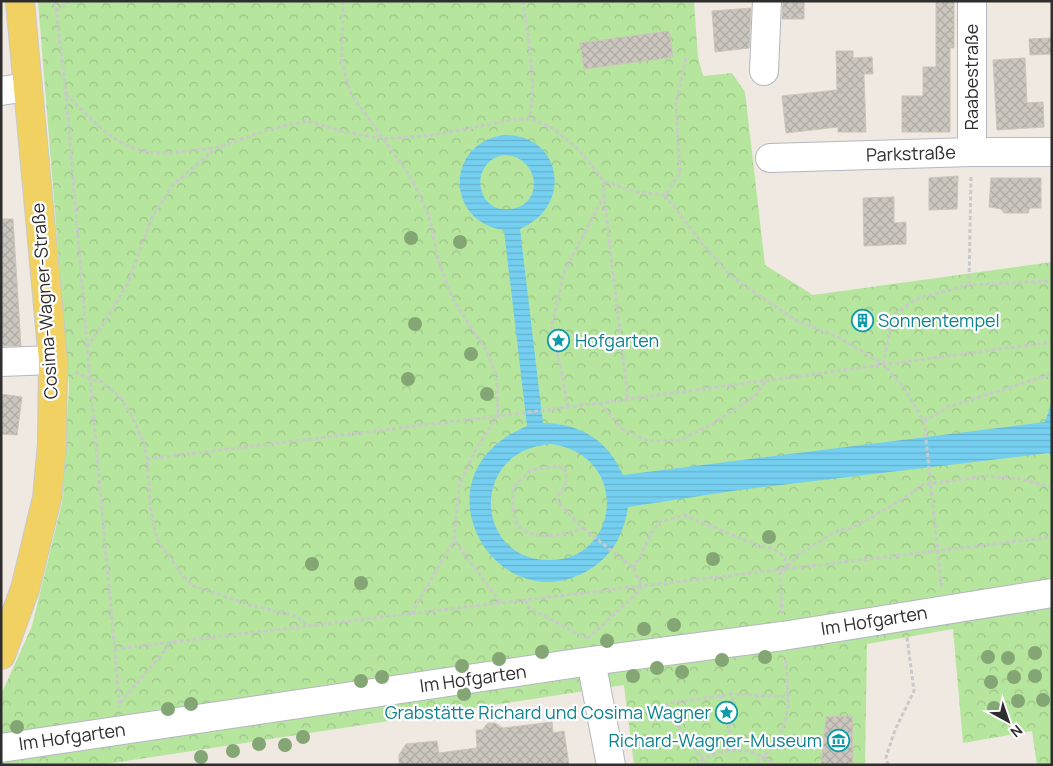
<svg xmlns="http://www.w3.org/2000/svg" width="1053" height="766" font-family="Manrope,sans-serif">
	<defs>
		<pattern id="park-crowns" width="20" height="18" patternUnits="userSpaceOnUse" patternTransform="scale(1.25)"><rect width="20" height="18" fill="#b6e59e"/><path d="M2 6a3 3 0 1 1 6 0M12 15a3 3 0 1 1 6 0" fill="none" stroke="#9dc588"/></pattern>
		<pattern id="water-rules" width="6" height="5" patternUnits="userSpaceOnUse" patternTransform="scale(1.25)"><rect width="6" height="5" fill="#75cff0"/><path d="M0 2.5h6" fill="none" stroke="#66b2ce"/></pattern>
		<pattern id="building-cross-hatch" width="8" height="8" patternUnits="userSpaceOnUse" patternTransform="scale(1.25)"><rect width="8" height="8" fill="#cbc7bf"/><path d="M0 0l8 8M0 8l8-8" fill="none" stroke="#afaba4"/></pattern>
	</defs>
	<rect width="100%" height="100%" fill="#efe9e1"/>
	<!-- park -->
	<path fill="url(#park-crowns)" d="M38 1H694L698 57 703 76 732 73 745 92 765 265 813 295 1052 262V765H1037L1032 731 963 743 953 629 867 644 865 765H634L624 685 100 765H1V695L32 626 62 502 69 387Z"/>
	<!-- water -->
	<path fill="url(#water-rules)" fill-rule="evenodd" d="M504 135C562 134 574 206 520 229L543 423C581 424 607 439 623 475L1045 422 1052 401V458L1049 453 739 490 628 507C624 534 612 557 587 571 495 623 409 475 527 426L504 230C445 222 445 143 504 135ZM503 155C540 155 545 205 511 209 476 214 468 163 503 155ZM551 444C632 455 620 563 547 560 474 558 469 450 551 444Z"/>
	<!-- building -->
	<path fill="url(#building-cross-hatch)" stroke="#cbc5ba" d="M783 1H804V19H782Z
		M936 1H954V48H950V132H902V96H923V67H936Z
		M751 8 749 48 715 52 712 11Z
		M669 31 673 57 584 69 580 43Z
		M1052 38V54L1030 55 1029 39Z
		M836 51H853V58L872 57 873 74H864L866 132H838V127L786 133 782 96 837 90Z
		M1025 58 1027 103 1043 102 1044 127 997 130 993 60Z
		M958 176 957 209 929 210V178Z
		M991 178H1041V208H1030L1028 213H1004L1001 209 989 207Z
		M894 197V223L906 222V244L864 246 863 198Z
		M1 219H13L21 346H1Z
		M854 322a8 8 0 1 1 16 0a8 8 0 1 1-16 0Z
		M1 394 22 397 17 435 1 434Z
		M852 716 853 765H821L826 717Z
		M552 722 553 733 564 731 569 765H399V755L406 744 437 741 439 753 477 748 476 730H482L488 723H495L503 728Z"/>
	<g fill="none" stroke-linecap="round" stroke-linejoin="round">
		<defs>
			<path id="minor" d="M764 71 767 1
				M1 91 28 87
				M972 152V1
				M770 158 972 152H1052
				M1 362 53 360
				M591 661 611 765
				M1 748 591 661 783 636 1052 593"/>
			<path id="major" d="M1 655 25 589 47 498 52 444 53 360 20 1"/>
		</defs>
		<!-- minor casing -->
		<use href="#minor" stroke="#b4b7c1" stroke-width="30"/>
		<!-- major casing -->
		<use href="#major" stroke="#c9c9c9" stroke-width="30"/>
		<!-- path -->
		<path stroke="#c9c9c9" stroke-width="3" stroke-dasharray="4 2.5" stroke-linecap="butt" d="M55 1 66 94 90 379 120 708
			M343 1 342 63 351 94 410 176 429 216 438 259 449 290 460 311 485 348 496 374 498 415 475 451 459 486 454 540 500 602
			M523 1C527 33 538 89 529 118
			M56 11 69 1
			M686 58 676 103 680 173 665 195 701 242 731 276 795 320 838 337 883 364 903 386 924 421 942 589
			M66 94C96 124 122 156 168 153 183 152 199 149 214 148
			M604 181V196L628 399
			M969 285 971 175
			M87 347 107 318 127 285 152 217 172 186 216 148 267 130 307 121 345 132 385 139 434 135 511 120 529 118 554 129 579 150 604 181 636 192 665 195
			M883 364 893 315 919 298 969 285 1052 281
			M75 372 90 379 102 382 120 397 132 416 144 444 147 459 151 512 157 539 182 575 194 586 250 605 296 616 307 626
			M600 403 622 429 648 441 681 440 712 424 756 395 766 380
			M568 407 552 325 564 272 604 196
			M924 421 948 407 1052 374
			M147 459 547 410 1052 342
			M558 466 565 469C569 482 564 487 557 498V501L583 528C566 535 523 544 515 519 512 510 513 497 513 487L531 470Z
			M583 528 633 568 642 586 632 598 588 638
			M633 568 639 559 651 533 660 522 684 515 754 544 774 549 785 557 787 568
			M525 600 529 608 587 638
			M411 614 454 540
			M782 614 780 573 787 568 799 554 837 531 854 527 903 499 922 485 987 476 1021 479 1052 487
			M115 649 1052 537
			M720 695 723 723 729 725 730 750
			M120 703 172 642
			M729 725 734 721 732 694
			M696 765C718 745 754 746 776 765
			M708 765 684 735 667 709V705L670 703 732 694 789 697
			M757 765C793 723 790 710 785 657
			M888 765 886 757 895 730 914 691 907 637"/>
		<!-- minor -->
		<use href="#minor" stroke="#fff" stroke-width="28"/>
		<!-- major -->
		<use href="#major" stroke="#f2d163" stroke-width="28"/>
	</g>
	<!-- trees -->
	<g fill="#84a574">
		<circle cx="411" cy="238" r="7"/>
		<circle cx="460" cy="242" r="7"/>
		<circle cx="415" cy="324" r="7"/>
		<circle cx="471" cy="354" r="7"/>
		<circle cx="408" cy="379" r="7"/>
		<circle cx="487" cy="394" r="7"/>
		<circle cx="769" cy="537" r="7"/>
		<circle cx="713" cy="559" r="7"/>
		<circle cx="312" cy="564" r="7"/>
		<circle cx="361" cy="583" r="7"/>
		<circle cx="674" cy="625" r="7"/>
		<circle cx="644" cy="629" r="7"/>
		<circle cx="607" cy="641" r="7"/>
		<circle cx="542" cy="652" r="7"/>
		<circle cx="1035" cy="653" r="7"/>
		<circle cx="765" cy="657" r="7"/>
		<circle cx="988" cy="657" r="7"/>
		<circle cx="1008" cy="658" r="7"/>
		<circle cx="499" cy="659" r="7"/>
		<circle cx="722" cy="660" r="7"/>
		<circle cx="462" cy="666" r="7"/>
		<circle cx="657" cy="668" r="7"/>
		<circle cx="682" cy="672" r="7"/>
		<circle cx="633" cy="676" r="7"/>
		<circle cx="1035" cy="676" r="7"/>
		<circle cx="382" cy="677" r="7"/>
		<circle cx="1014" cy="677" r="7"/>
		<circle cx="361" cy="681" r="7"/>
		<circle cx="991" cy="682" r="7"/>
		<circle cx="464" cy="694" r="7"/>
		<circle cx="1043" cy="700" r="7"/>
		<circle cx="1018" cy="701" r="7"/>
		<circle cx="191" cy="704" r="7"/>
		<circle cx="994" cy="708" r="7"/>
		<circle cx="168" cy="709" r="7"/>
		<circle cx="17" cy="727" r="7"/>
		<circle cx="303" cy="737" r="7"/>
		<circle cx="259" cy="744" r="7"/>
		<circle cx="285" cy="745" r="7"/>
		<circle cx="233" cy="751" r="7"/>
		<circle cx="201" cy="757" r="7"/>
	</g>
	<!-- icons -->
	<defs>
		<symbol id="building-ring" viewBox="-11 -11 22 22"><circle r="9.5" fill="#fff" stroke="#0f9aa8" stroke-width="1.5"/><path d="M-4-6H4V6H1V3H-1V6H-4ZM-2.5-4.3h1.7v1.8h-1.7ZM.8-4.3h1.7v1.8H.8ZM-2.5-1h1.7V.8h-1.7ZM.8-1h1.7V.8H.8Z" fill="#0f9aa8"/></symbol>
		<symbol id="sight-ring" viewBox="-11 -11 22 22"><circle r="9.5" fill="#fff" stroke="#0f9aa8" stroke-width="1.5"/><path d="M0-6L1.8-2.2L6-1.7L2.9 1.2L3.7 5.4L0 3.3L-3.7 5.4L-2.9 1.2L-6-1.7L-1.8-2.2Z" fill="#0f9aa8"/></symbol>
		<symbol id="museum-ring" viewBox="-11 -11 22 22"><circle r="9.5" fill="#fff" stroke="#0f9aa8" stroke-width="1.5"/><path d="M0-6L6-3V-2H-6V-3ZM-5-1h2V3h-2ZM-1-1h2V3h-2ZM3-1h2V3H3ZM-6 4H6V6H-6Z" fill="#0f9aa8"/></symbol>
	</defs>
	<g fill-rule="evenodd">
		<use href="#building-ring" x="850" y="308" width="25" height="25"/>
		<use href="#sight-ring" x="546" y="328" width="25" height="25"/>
		<use href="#sight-ring" x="714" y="700" width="25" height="25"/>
		<use href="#museum-ring" x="826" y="728" width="25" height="25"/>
	</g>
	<g text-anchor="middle" stroke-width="4.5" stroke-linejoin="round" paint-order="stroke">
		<!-- street labels -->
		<g font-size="18" fill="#2e2e2e" stroke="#fff">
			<text transform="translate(972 77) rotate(-90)" y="6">Raabestraße</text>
			<text transform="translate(911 154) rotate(-2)" y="6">Parkstraße</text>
			<text transform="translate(45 301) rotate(-94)" y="6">Cosima-Wagner-Straße</text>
			<text transform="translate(874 621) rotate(-9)" y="6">Im Hofgarten</text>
			<text transform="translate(473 679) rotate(-8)" y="6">Im Hofgarten</text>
			<text transform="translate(72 737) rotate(-8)" y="6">Im Hofgarten</text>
		</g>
		<!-- culture labels -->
		<g font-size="18" fill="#0d838f" stroke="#fff" text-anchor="start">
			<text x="878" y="327">Sonnentempel</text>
			<text x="575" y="347">Hofgarten</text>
			<text x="711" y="719" text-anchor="end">Grabstätte Richard und Cosima Wagner</text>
			<text x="822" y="747" text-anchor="end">Richard-Wagner-Museum</text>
		</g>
	</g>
	<!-- border -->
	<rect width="1053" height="766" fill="none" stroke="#2e2e2e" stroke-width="5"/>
	<!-- north arrow -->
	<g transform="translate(1008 721) rotate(140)" stroke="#ffffff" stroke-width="4" paint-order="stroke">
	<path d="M0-4L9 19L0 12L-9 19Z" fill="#2e2e2e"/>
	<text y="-8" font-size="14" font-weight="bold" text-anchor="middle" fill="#2e2e2e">N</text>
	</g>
</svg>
